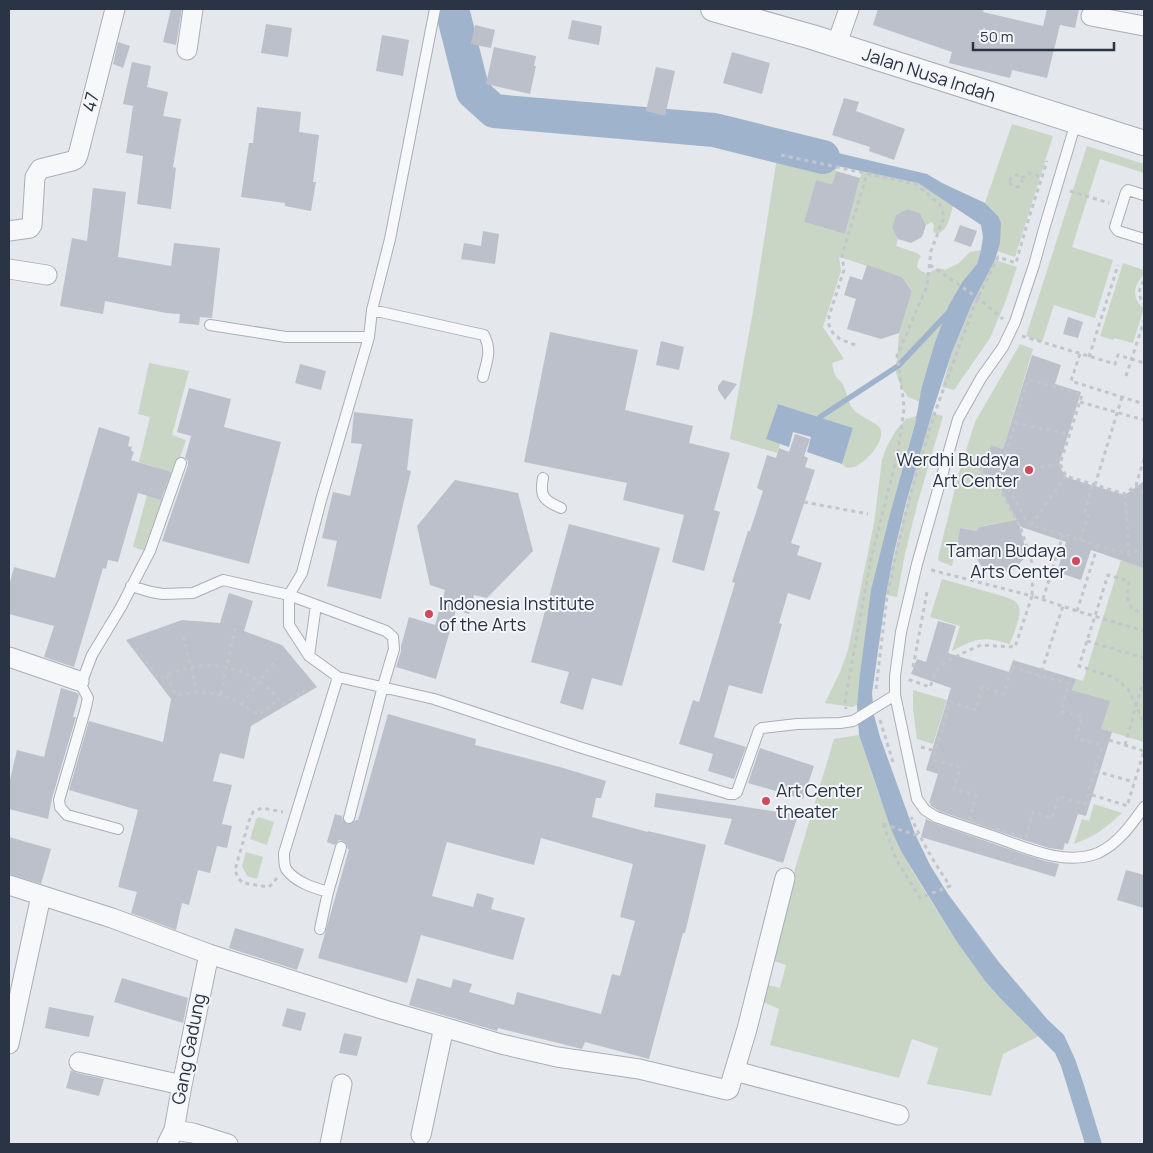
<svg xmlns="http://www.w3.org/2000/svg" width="1153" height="1153" font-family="Manrope,sans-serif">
	<rect width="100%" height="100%" fill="#e4e7ec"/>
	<!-- green -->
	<path fill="#c9d6c5" d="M1012 124 1053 136 1015 257 997 251 1000 243 998 216 985 203Z
		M1087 146 1144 164V173L1100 159 1072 247 1113 260 1095 318 1054 305 1042 342 1026 336Z
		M778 151 837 166 832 184 816 180 804 222 845 234 862 171 918 183 953 206C950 216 948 232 936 234L933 231 934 226 932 222 926 225 920 213 907 209 896 215 892 228 898 239 896 246 917 253 921 256 918 261 917 267 921 271 928 274C934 269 937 267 945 270L959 263 970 252 981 250 977 264 963 282 934 345 922 386 920 402 908 397 901 387 896 373 899 333 912 290 902 277 839 257 841 271 823 327 844 359 832 363C833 368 834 374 837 378 840 381 843 383 844 387 848 395 848 405 855 411 860 416 878 424 880 428 886 440 868 460 858 465 855 468 851 467 847 468L842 464 853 428 778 404 767 439 780 444 777 453 730 439 753 311Z
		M995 260 1017 267 1005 303 990 338 954 390 942 387 952 352 972 304Z
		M1123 263 1144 270C1144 276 1142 276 1139 281 1132 291 1135 302 1144 308L1133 343 1114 338 1113 340 1100 336Z
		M1020 344 1033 349 1003 449 991 445 983 473 994 476 1021 527C1008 520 993 524 979 527L977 531 960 528 952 566 939 561 938 558 958 476 975 422Z
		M149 363 189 371 172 435 186 440 169 491 150 484 155 467 139 462 150 417 138 414Z
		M932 413 943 416 917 505 905 554 897 597 886 595C898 533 914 473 932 413Z
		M917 416 891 510 859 682 857 705 852 707 825 703 840 672 848 650 874 523 882 460 886 448 896 430 906 419Z
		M147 495 163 500 145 551 133 547Z
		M1144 554V742L1101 729 1109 701 1072 690 1076 679 1083 681 1121 560 1129 562Z
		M942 579 1006 597C1011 599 1017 601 1019 607 1022 615 1013 635 1010 644 982 636 977 638 952 651L960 626 930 617Z
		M913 690 947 700 933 744 917 739 913 709Z
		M859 735 877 789 902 853 916 877 957 942 985 981 1001 999 1039 1036 1003 1054 991 1096 927 1084 938 1048 912 1039 899 1078 770 1045 779 1009 760 1001 764 984 780 988 786 965 771 960 789 889 834 739Z
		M1094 804 1122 813C1106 828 1095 836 1074 844L1082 819 1089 821Z
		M259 817 274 822 267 845 250 839 256 819Z
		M246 852 263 857 257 879 247 876 242 866Z"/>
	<!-- water -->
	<path fill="#9fb4cc" d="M781 141 838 153 927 174 942 183 985 203 998 216 1001 223 1000 243 995 260 972 304 952 352 932 413 906 503 894 553 886 595 872 693 874 715 880 737 915 834 930 865 948 894 998 961 1047 1019 1064 1035 1075 1059 1083 1082 1102 1144H1085L1061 1066 1055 1053 1001 999 985 981 957 942 902 853 891 829 859 735 857 705 859 682 871 590 891 510 915 424 922 386 934 345 949 305 963 281 977 264 981 250 983 237 981 225 918 183 837 166 778 151Z
		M778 404 853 428 842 464 807 452 811 437 793 432 789 447 766 439Z"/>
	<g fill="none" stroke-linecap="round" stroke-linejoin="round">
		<!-- stream -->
		<path stroke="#9fb4cc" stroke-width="5.5" d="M820 417 898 366 949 312"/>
		<!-- river -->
		<path stroke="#9fb4cc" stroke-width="34" d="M452 9 473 92 494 111 714 130 823 157"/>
	</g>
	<!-- building -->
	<path fill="#bbc0ca" d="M171 9H182L176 45 163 42Z
		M878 9H984L983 12 1043 26 1047 9H1079L1075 28 1060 25 1047 78 1012 70 1010 78 949 63 952 52 873 25Z
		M572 20 602 26 599 45 568 39Z
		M266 24 292 28 288 57 261 53Z
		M475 25 495 30 491 48 471 44Z
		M382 35 409 40 403 76 376 71Z
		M118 42 130 46 123 68 113 64Z
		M494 47 536 56 534 66H536L530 94 486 84Z
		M732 52 770 63 762 94 723 83Z
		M132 62 151 66 147 87 168 92 163 116 181 119 173 167 176 168 171 209 137 204 143 156 126 153 133 106 123 104Z
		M656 67 675 71 665 116 646 111Z
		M844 98 859 102 856 111 905 129 894 160 869 151 870 147 832 135Z
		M257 107 301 112 299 132 319 135 313 182H316L311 211 285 206V203L241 197 249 143H253Z
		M836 171 860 178 845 234 804 222 816 180 832 184Z
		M93 188 126 192 118 257 171 266 174 243 220 248 212 318 200 317 199 325 179 323 180 314 166 313 105 301 103 314 60 306 72 238 87 241Z
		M907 209 920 213 926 225 922 237 911 243 898 239 892 228 896 215Z
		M960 225 977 231 971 247 954 241Z
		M483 231 499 234 495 264 461 259 464 243 481 246Z
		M867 265 902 277 912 291 899 333 881 339 847 329 856 299 844 295 850 276 862 280Z
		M1068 317 1083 322 1078 338 1063 334Z
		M550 332 638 350 625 410 693 426 689 443 730 453 714 510 720 512 704 571 672 562 684 515 623 500 627 483 524 462Z
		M661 341 684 347 679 370 656 365Z
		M1032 355 1061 365 1055 384 1081 392 1059 464 1065 477 1125 495 1144 481V568L1091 550 1081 580 1057 572 1066 542 1021 527 1018 520 1027 555 1015 569 1000 574 983 569 973 552 956 549 960 528 977 531 979 527 1017 520 994 476 982 473 991 445 1003 449Z
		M300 364 326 371 321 390 295 383Z
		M723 380 737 384 725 400 718 390V386Z
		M189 388 231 399 224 427 281 442 249 564 162 541 188 465V461L185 458 191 436 177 432Z
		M354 412 413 419 407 470 411 471 381 599 327 586 337 541 322 538 333 492 350 496 362 444 351 443Z
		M99 427 130 437 128 446 132 447 131 451 134 452 131 460 171 472 161 500 138 493 118 562 108 560 106 569 103 568 74 667 44 657 54 626 9 614V586L14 567 55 578Z
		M795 434 810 439 804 456 808 458 805 467 815 470 791 543 800 546 797 555 822 563 810 600 788 593 779 623 782 624 762 694 729 685 714 737 746 747 734 779 708 771 713 754 679 744 693 700 699 702 735 583 732 582 748 531H750L763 491 757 488 767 455 776 458 779 448 789 452Z
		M455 480 518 493 533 551 487 598 474 595 469 614 456 610 436 679 396 667 401 651V646L409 617 435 625 445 590 430 585 417 526Z
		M569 524 660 548 622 686 592 678 583 710 560 703 569 672 531 662Z
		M229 593 253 601 244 631 282 645 317 687 251 726 244 759 220 753 213 781 232 785 222 824 232 826 227 848 217 846 210 873 198 870 189 905 182 903 176 930 131 913 137 892 118 887 138 810 69 790 89 721 163 742 171 699 126 640 182 620 220 623Z
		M938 621 956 626 948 653 1009 672 1013 660 1076 679 1072 690 1110 701 1101 729 1112 732 1086 816 1078 814 1068 844 1065 843 1063 850 1049 848 1024 840 939 811 930 805 931 803H929L938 774 926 770 951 688 911 674 917 659 926 662Z
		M61 688 77 693 79 695 73 717H76L52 798 48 819 9 809V784L17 750 44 757Z
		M388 714 476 739 475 745 560 767 606 781 601 798H596L592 817 648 832V831L706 845 685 933H683L649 1059 585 1042 582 1049 498 1028 497 1031 409 1005 417 978 451 988 453 979 472 984 469 992 514 1005 517 992 601 1014 612 974 620 976 635 921 620 917 633 864 541 838 534 865 447 842 432 896 473 907 477 893 494 898 491 909 525 918 513 960 421 935 407 983 318 958 349 849H348L346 843 343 841 339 840 335 845 327 842 335 814 342 816 343 820 347 824H351L356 820H358Z
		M760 748 814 766 803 799 748 783Z
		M656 793 798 815 783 863 724 844 732 819 654 807Z
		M926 819 934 823 1020 853 1045 861 1059 864 1055 877 921 837Z
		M9 837 51 849 41 884 9 874Z
		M1126 870 1144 875V908L1117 900Z
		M235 928 304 949 297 970 229 948Z
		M122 978 188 998 183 1023 114 1002Z
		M49 1007 94 1016 89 1037 45 1028Z
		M287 1008 306 1013 301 1031 282 1026Z
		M344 1033 362 1037 357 1056 339 1053Z
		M71 1070 77 1073 104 1079 99 1096 66 1088Z"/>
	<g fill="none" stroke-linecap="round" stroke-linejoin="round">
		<defs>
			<path id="service" d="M435 9 390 239 372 310 369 337 321 500 302 573 289 595V625L309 656 338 677 434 699 579 747 729 794H734L737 792 759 730 762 728 797 724 840 723 853 721 895 695
				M1076 122 1044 229 1034 265 1015 322 1003 347 981 378 958 419 917 564 901 632 895 676V695L917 799 925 810 936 817C956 824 977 831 998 838 1028 849 1066 866 1098 853 1118 844 1132 824 1144 807
				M1144 195 1128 190 1126 192 1115 227 1118 231 1144 239
				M372 310 484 335C492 351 487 360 483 377
				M210 325 286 337H369
				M543 478C539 497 545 501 561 508
				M131 586 151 592 163 594 193 593 223 580 289 595 386 631 393 637 394 649 383 686 349 818
				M309 656 316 605
				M118 829 67 815 60 807 59 800 85 711 88 698 79 681 84 676 92 655 121 607 150 551 181 463
				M328 892 341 847
				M320 929 328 892C314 888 295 882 286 869 284 865 284 858 284 853L338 677"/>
			<path id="minor" d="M1091 16 1144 26
				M836 46 849 9
				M187 50 193 9
				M9 231 30 228 32 225 35 177 40 169 72 161 76 159 78 155 115 9
				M9 269 47 275
				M9 657 79 681
				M9 885 112 918 209 954 385 1010 501 1044 557 1057 639 1069 727 1090 729 1089 747 1029 785 878
				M9 1044 41 896
				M79 1062 182 1085
				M735 1071 899 1115
				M174 1130 193 1133 228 1144
				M421 1135 444 1027
				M167 1144 174 1130 182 1085 209 954
				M330 1144 342 1084"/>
			<path id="tertiary" d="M713 9 812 37 1144 143"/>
		</defs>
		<!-- service casing -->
		<use href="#service" stroke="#a9aeb7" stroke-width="12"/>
		<!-- minor casing -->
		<use href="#minor" stroke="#a9aeb7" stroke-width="21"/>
		<!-- tertiary casing -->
		<use href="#tertiary" stroke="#a9aeb7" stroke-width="26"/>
		<!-- path -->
		<path stroke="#c2c5cb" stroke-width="3" stroke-dasharray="4 4" stroke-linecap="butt" d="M781 155 902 181 917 185 929 195 940 205 944 217 931 251 927 286 897 356 903 397 904 409 898 452 871 559 845 701 846 709
			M1010 181a6 6 0 1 1 12 0a6 6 0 1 1-12 0Z
			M1021 178 1029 173 1042 177
			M1070 191 1109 203
			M930 265 978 298 1003 319
			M1144 281C1138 288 1138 297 1144 304
			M1022 336 1115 364 1118 355 1144 363
			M855 345 840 339 833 333 829 325V316L844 270 842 255 867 174
			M1080 354 1071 381 1144 404
			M1089 357 1118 265
			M1126 376 1144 321
			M1080 402 1144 420
			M1015 423 1070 434
			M962 455 982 465 979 474 996 481 1021 529 1033 566 1032 596 1077 611 1144 631
			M1144 459 1136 485 1125 494 1066 476 1060 464 1082 395 1028 379 1002 466 1001 474 1027 522 1031 525 1129 555 1144 547
			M1001 474 1060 464
			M1095 485 1122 397
			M1136 485 1144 494
			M149 489 157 492
			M1125 494 1129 555
			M804 502 868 514
			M1031 525 1066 476
			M1080 540 1089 513 1085 512 1092 484
			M1043 599 1063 535
			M1077 611 1098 545
			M183 636 197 692
			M1087 641 1144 658
			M136 648 158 678C171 673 184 668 199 666 230 662 265 678 282 704L311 688
			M913 667 927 592
			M1012 667 1069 684 1061 711 1082 717 1076 738 1102 746 1085 804 1059 796 1052 818 1033 812 1026 838 969 821 976 795 954 789 960 767 933 760 950 702 976 710 982 687 1004 694Z
			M166 675 176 695C210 689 230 694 258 715L279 699
			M1039 679 1063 606
			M1144 679 1136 706 1144 723
			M909 681 910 680 930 687 936 671 947 661 963 653 981 645 1015 647 1032 596 931 570
			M876 689 887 596 896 554 908 503 934 415 974 306 998 257 1016 263 1027 224 1047 161
			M221 694 235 628
			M242 704 277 658
			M880 720 893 762
			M1109 740 1144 751
			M1125 745 1136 706 1128 689 1120 682 1113 677 1079 666 1108 575 1129 581C1126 599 1126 608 1144 614
			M921 747 932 750
			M1095 771 1134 782
			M1092 795 1128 806
			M1128 803 1144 751
			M883 824 896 859 920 898 950 886C935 864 922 842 911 817
			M883 824 919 836
			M277 878 269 887 243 883 238 878 235 870 249 821 253 812 262 808 283 812"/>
		<!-- service -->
		<use href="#service" stroke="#f7f8fa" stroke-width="10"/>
		<!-- minor -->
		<use href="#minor" stroke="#f7f8fa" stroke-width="19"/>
		<!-- tertiary -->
		<use href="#tertiary" stroke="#f7f8fa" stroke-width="24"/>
	</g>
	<!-- markers -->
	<g fill="#d1495b" stroke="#f4f6f9" stroke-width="2">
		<circle cx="1029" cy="470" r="5"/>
		<circle cx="1076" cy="561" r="5"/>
		<circle cx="429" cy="614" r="5"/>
		<circle cx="766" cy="801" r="5"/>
	</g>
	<g text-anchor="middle" stroke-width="4" stroke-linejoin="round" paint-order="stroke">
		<!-- street labels -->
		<g font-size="18" fill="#2b3445" stroke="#f4f6f9">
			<text transform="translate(929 75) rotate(18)" y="6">Jalan Nusa Indah</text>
			<text transform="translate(91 102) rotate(-76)" y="6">47</text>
			<text transform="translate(189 1049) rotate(-79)" y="6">Gang Gadung</text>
		</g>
		<!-- poi labels -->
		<g font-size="18" fill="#2b3445" stroke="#f4f6f9" text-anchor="end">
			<text x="1019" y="466">Werdhi Budaya<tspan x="1019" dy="21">Art Center</tspan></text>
			<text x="1066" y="557">Taman Budaya<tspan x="1066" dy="21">Arts Center</tspan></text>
			<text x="439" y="610" text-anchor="start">Indonesia Institute<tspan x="439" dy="21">of the Arts</tspan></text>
			<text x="776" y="797" text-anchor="start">Art Center<tspan x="776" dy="21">theater</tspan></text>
		</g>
	</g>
	<!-- border -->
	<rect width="1153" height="1153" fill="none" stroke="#2b3445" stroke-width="20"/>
	<!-- scale -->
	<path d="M973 42v8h141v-8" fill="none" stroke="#2b3445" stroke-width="2.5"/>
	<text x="980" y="42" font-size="15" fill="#2b3445" stroke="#f4f6f9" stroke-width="4" paint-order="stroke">50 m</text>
</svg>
